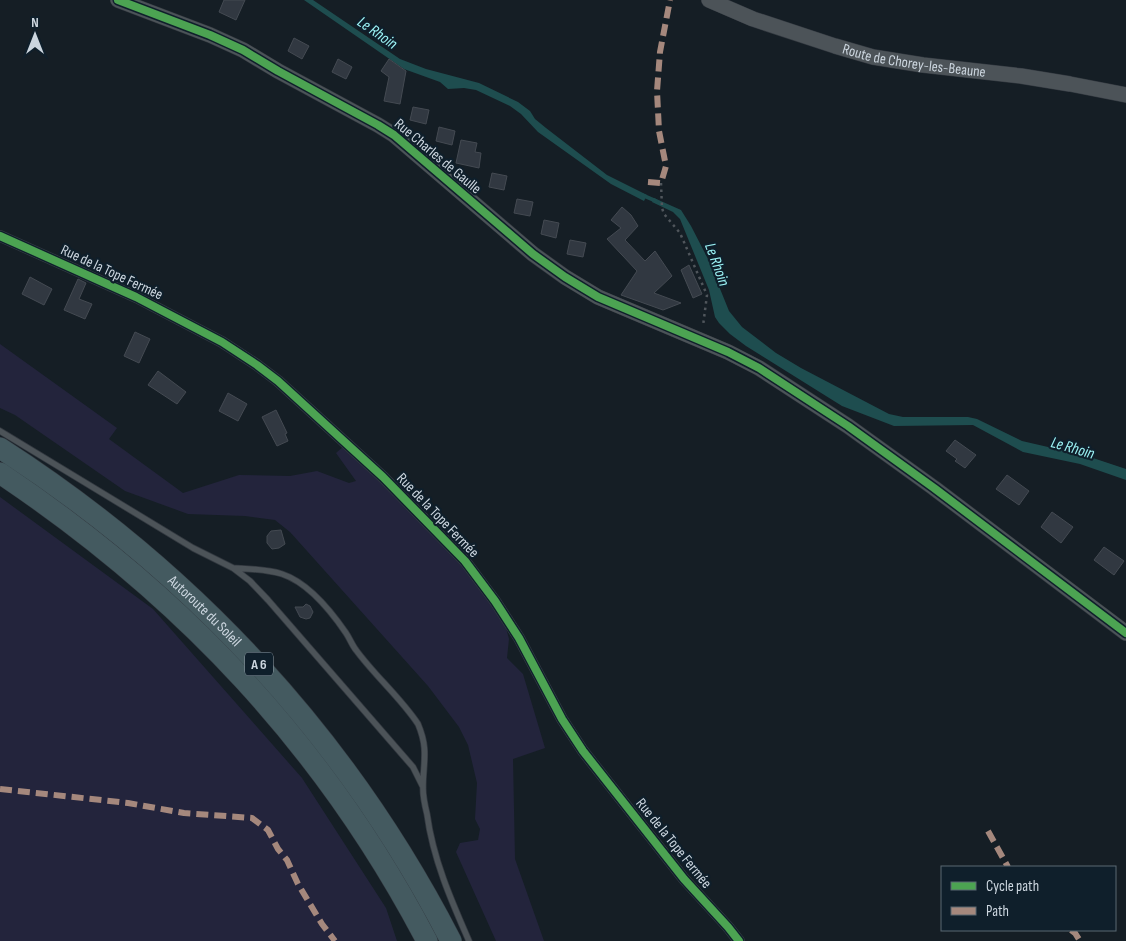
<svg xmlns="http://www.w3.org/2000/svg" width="1126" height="941" font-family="'Sofia Sans Condensed',sans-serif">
	<rect width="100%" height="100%" fill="#151e25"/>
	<!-- green -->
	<path fill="#23243c" d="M0 344 117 428 109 439 183 493 239 475 290 476 317 471 349 483 356 481 336 453 345 445 459 557 505 624 509 639 507 658 523 674 545 748 513 759 515 859 544 941H496L456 852 460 843 478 840 480 829 475 819 477 783 468 745 459 727 428 686 290 532 275 520 245 516 188 514 125 491 15 415 0 408Z
		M0 497 153 609 302 778 386 908 397 941H0Z"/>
	<!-- water -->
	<path fill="#1e4d4f" d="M304 0H313L400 59 426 69 479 83 518 102 530 111 535 119 546 128 607 175 647 195 644 201 611 184 538 132 521 114 510 106 476 90 464 88 448 89 440 82 404 69Z
		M654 198 681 210 691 226 708 259 729 311 742 327 776 353 801 368 889 414 903 417H968L977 419 1022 441 1087 456 1126 469V480L1080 464 1023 452 973 425 894 426 842 406 746 346 730 334 719 323 715 317 709 290 680 219 673 212 652 202Z"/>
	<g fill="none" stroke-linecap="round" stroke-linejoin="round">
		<!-- stream -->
		<path stroke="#1e4d4f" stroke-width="4" d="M642 195 656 201"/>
	</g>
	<!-- building -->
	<path fill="#313841" stroke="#444a52" d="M224 0H245L236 20 219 12Z
		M294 38 309 46 302 59 288 51Z
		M338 59 352 67 346 79 332 72Z
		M389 59 406 71 400 104 384 101 389 77 381 71Z
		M413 107 429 110 426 124 410 120Z
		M439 127 455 131 452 145 436 141Z
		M461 140 477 143 475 152 481 153 479 168 456 163Z
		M492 173 507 176 504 190 489 187Z
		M517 199 533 202 530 216 514 213Z
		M622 207 631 215 638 226 625 240 645 261 655 251 672 276 654 293 681 303 663 310 621 295 637 271 607 239 621 228 611 220Z
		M544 220 559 223 556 238 541 234Z
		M570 240 586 243 583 257 567 254Z
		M689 265 702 294 693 298 681 270Z
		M30 277 52 289 44 305 22 294Z
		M78 279 86 283 79 299 92 304 85 319 64 310Z
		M135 332 150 339 139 363 124 356Z
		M158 371 186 392 177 404 148 385Z
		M228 393 247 404 238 421 219 411Z
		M276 410 287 433 285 434 288 441 277 446 262 417Z
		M955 440 976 455 965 468 955 461 957 459 946 451Z
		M1007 475 1029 491 1019 505 996 489Z
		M1052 512 1073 527 1061 543 1041 527Z
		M281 530 285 544 279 548 272 549 267 543V536L271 531Z
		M1104 547 1124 561 1114 575 1094 560Z
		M306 604 310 606 313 612 310 618 306 619 300 617 295 607H303Z"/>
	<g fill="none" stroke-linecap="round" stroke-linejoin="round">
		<defs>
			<path id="service" d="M0 431 193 548 233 568 250 581 268 600 413 767 423 787
				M233 568C249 569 266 569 282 574 309 583 331 611 346 633 350 639 352 645 356 650 375 676 400 697 418 724 429 750 423 762 423 788 423 797 425 806 427 814 433 859 451 900 469 941"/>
			<path id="minor" d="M0 236 136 297 222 342 257 365 278 381 383 477 465 561 495 601 519 638 562 719 583 751 684 879 728 927 739 941"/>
			<g id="tertiary">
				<path d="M118 0 210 35 243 50 278 71 378 125 394 135 533 254 565 277 598 297 728 352 759 368 848 426 934 488 1126 633"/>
				<path id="s1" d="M709 0 753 19 835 46 873 57 923 65 1021 76 1070 84 1126 95"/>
			</g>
			<g id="motorway">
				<path id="s2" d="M0 448C192 572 346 737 451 941"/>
				<path d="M0 473C182 595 325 746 427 941"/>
			</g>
		</defs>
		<!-- service casing -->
		<use href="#service" stroke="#333940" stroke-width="7"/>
		<!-- minor casing -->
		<use href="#minor" stroke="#333940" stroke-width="12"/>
		<!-- tertiary casing -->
		<use href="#tertiary" stroke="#333940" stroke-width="16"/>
		<!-- motorway casing -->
		<use href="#motorway" stroke="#333940" stroke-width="22"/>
		<!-- path -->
		<path stroke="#50565c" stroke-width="2.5" stroke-dasharray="2.5 4" stroke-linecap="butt" d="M661 183 662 208 664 214 680 233 707 295 703 326"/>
		<!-- service -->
		<use href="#service" stroke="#4c5358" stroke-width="5.5"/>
		<!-- minor -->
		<use href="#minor" stroke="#4c5358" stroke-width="11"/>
		<!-- tertiary -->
		<use href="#tertiary" stroke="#4c5358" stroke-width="15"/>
		<!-- motorway -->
		<use href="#motorway" stroke="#445a60" stroke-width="21"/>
		<!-- quiet -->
		<path stroke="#a5887d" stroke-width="6" stroke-dasharray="12 6" stroke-linecap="butt" d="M648 182 661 183 666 166 659 131 657 91 660 52 670 0
			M0 789 128 803 184 813 252 818 268 830 278 849 287 860 298 884 322 924 335 941
			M988 831 1008 867
			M1071 930 1075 933 1080 941"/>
		<defs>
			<path id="cycleway" d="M118 0 210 35 243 50 278 71 378 125 394 135 533 254 565 277 598 297 728 352 759 368 848 426 934 488 1126 633
				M0 236 136 297 222 342 257 365 278 381 383 477 465 561 495 601 519 638 562 719 583 751 684 879 728 927 739 941"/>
		</defs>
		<!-- cycleway casing -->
		<use href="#cycleway" stroke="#0f1f2b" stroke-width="11"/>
		<!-- cycleway -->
		<use href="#cycleway" stroke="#4ca352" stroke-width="8"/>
	</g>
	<g text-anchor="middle" stroke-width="4.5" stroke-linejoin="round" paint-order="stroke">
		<!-- shield labels -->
		<rect fill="#0f1f2b" stroke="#939fa9" stroke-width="1" x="245" y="652.5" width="28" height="23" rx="4"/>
		<g font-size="14" font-weight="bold" fill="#ccd6df">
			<text x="259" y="669">A 6</text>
		</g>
		<!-- street labels -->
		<g font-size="15" fill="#ccd6df" stroke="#0f1f2b">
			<text dy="5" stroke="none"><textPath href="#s1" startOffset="215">Route de Chorey-les-Beaune</textPath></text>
			<text transform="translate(438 156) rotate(40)" y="5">Rue Charles de Gaulle</text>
			<text transform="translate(112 272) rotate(25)" y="5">Rue de la Tope Fermée</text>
			<text transform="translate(438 515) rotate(46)" y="5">Rue de la Tope Fermée</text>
			<text dy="5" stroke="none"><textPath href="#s2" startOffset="262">Autoroute du Soleil</textPath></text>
			<text transform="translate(674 843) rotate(51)" y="5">Rue de la Tope Fermée</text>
		</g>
		<!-- water labels -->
		<g font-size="16" font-style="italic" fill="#9cf3f5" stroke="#0f1f2b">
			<text transform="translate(378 32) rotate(35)" y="6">Le Rhoin</text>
			<text transform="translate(718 264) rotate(70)" y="6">Le Rhoin</text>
			<text transform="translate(1073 447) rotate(16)" y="6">Le Rhoin</text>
		</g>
	</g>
	<!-- legend -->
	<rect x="941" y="866" width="175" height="65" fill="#0f1f2b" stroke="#5b6873"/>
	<rect x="951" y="882" width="25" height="8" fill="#4ca352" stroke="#5b6873"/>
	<text x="986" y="891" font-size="15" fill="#ccd6df">Cycle path</text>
	<rect x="951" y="907" width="25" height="8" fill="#a5887d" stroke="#5b6873"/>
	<text x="986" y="916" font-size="15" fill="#ccd6df">Path</text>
	<!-- north arrow -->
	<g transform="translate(35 35)" stroke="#0f1f2b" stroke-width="4" paint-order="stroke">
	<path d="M0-4L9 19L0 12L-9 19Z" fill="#ccd6df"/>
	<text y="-8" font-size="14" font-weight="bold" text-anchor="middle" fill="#ccd6df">N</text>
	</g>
</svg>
